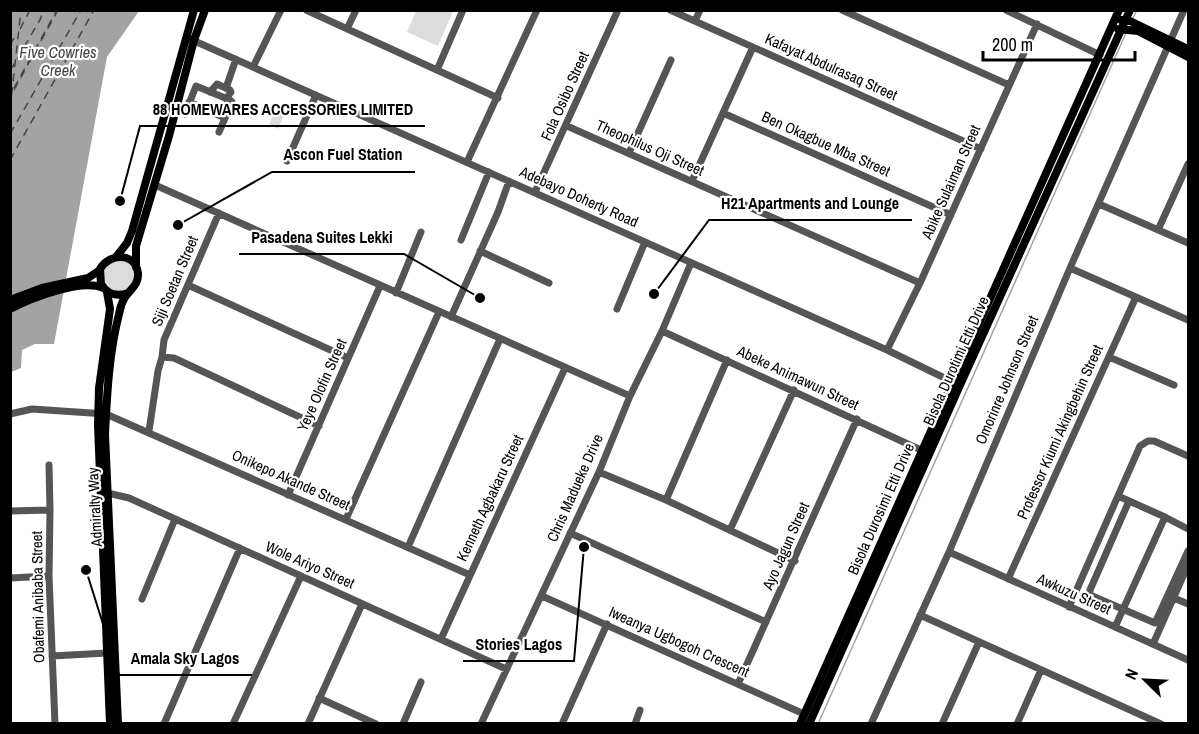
<svg xmlns="http://www.w3.org/2000/svg" width="1199" height="734" font-family="'Archivo Narrow',sans-serif">
	<rect width="100%" height="100%" fill="#fff"/>
	<!-- green -->
	<path fill="#dcdcdc" d="M416 11H453L438 46 407 32Z
		M276 109 285 113 278 129 269 124Z
		M103 276a16 16 0 1 1 32 0a16 16 0 1 1-32 0Z"/>
	<!-- water -->
	<path fill="#a3a3a3" d="M11 11H139L107 57 54 344H35L22 350 21 368 11 372Z"/>
	<g fill="none" stroke-linecap="round" stroke-linejoin="round">
		<!-- stream -->
		<path stroke="#a3a3a3" stroke-width="1.5" d="M1133 18 1137 10
			M818 724 1126 33"/>
		<!-- ferry -->
		<path stroke="#444" stroke-width="1.5" stroke-dasharray="8 6" stroke-linecap="butt" d="M20 29 30 10
			M10 45 17 33
			M17 59 41 18 42 10
			M10 70 15 63
			M14 88 57 10
			M14 90 58 10
			M10 109 21 10
			M10 134 81 10
			M10 160 94 10"/>
		<!-- minor -->
		<path stroke="#555" stroke-width="7" d="M306 10 498 98
			M670 10 981 149
			M842 10 1009 85
			M1006 10 1100 55
			M695 21 700 10
			M347 29 356 10
			M190 39 887 350 957 384
			M253 67 281 10
			M437 70 463 10
			M226 88 236 59
			M210 92 217 84 230 90 231 92 226 99
			M189 102 225 118
			M723 113 951 215
			M185 114 196 86 230 100 232 102 219 132
			M567 126 920 283
			M629 153 671 60
			M287 161 316 95
			M467 162 537 10
			M692 181 753 47
			M155 185 630 396
			M535 192 618 10
			M1099 204 1188 243
			M1158 230 1188 164
			M461 240 489 172
			M480 251 549 283
			M1070 268 1188 320
			M188 285 348 358
			M396 293 421 232
			M617 309 645 242
			M451 317 498 212 509 181
			M662 331 923 451
			M887 350 920 283 1037 24
			M162 357 174 358 319 426
			M1109 357 1174 385
			M10 414 32 409 106 414 470 575
			M149 431 158 371 162 357 164 340 219 213
			M49 465 50 510
			M599 472 666 500 795 561
			M103 495 112 494 129 498 506 669
			M288 495 380 286
			M1118 496 1165 517
			M666 500 727 360
			M1129 501 1090 590V595L1155 623 1188 551
			M10 511 50 510 49 576 55 724
			M346 519 439 312
			M730 530 794 390
			M570 533 766 622
			M408 547 500 339
			M949 552 1188 660
			M10 578 49 576
			M1008 579 1136 297
			M542 596 804 714
			M1174 598 1188 604
			M142 599 175 519
			M1069 607 1140 446 1148 441H1154L1188 456
			M920 615 1161 724
			M1115 627 1165 517 1188 529
			M441 639 565 368
			M1153 644 1188 565
			M52 656 107 653
			M738 684 857 419
			M319 698 376 724
			M164 724 240 548
			M233 724 301 576
			M308 724 362 604
			M403 724 421 682
			M481 724 599 472 630 396 662 331 691 263
			M562 724 607 624
			M635 724 640 710
			M871 724 949 552 1070 268 1184 10
			M942 724 979 642
			M1017 724 1041 670"/>
		<!-- major -->
		<path stroke="#000" stroke-width="8" d="M1121 20 1130 21 1188 49
			M1118 29 1138 31 1188 57
			M116 257 127 243 132 231 194 10
			M136 267V246L169 136 194 40 205 10
			M107 292 110 309 99 388 98 425 110 724
			M10 300 42 288 88 278 100 270
			M10 309C31 298 82 278 103 288
			M118 724 105 434C107 394 109 353 119 314 120 308 122 302 125 297 131 289 139 284 138 273 135 252 109 253 100 269L101 284C107 294 117 297 128 293
			M800 724 1119 10
			M809 724 960 385 1130 10"/>
	</g>
	<g text-anchor="middle" stroke-width="4.5" stroke-linejoin="round" paint-order="stroke">
		<!-- street labels -->
		<g font-size="15" fill="#000" stroke="#fff">
			<text transform="translate(831 67) rotate(24)" y="5">Kafayat Abdulrasaq Street</text>
			<text transform="translate(565 96) rotate(-66)" y="5">Fola Osibo Street</text>
			<text transform="translate(826 144) rotate(24)" y="5">Ben Okagbue Mba Street</text>
			<text transform="translate(650 148) rotate(24)" y="5">Theophilus Oji Street</text>
			<text transform="translate(951 182) rotate(-66)" y="5">Abike Sulaiman Street</text>
			<text transform="translate(579 197) rotate(24)" y="5">Adebayo Doherty Road</text>
			<text transform="translate(175 281) rotate(-67)" y="5">Siji Soetan Street</text>
			<text transform="translate(956 361) rotate(-66)" y="5">Bisola Durotimi Etti Drive</text>
			<text transform="translate(798 378) rotate(25)" y="5">Abeke Animawun Street</text>
			<text transform="translate(1007 380) rotate(-67)" y="5">Omorinre Johnson Street</text>
			<text transform="translate(322 385) rotate(-66)" y="5">Yeye Olofin Street</text>
			<text transform="translate(1060 432) rotate(-66)" y="5">Professor Kiumi Akingbehin Street</text>
			<text transform="translate(291 480) rotate(24)" y="5">Onikepo Akande Street</text>
			<text transform="translate(575 488) rotate(-66)" y="5">Chris Madueke Drive</text>
			<text transform="translate(490 498) rotate(-65)" y="5">Kenneth Agbakaru Street</text>
			<text transform="translate(95 507) rotate(-93)" y="5">Admiralty Way</text>
			<text transform="translate(881 509) rotate(-66)" y="5">Bisola Durosimi Etti Drive</text>
			<text transform="translate(786 546) rotate(-66)" y="5">Ayo Jagun Street</text>
			<text transform="translate(310 565) rotate(24)" y="5">Wole Ariyo Street</text>
			<text transform="translate(1074 594) rotate(24)" y="5">Awkuzu Street</text>
			<text transform="translate(38 597) rotate(-91)" y="5">Obafemi Anibaba Street</text>
			<text transform="translate(679 642) rotate(24)" y="5">Iweanya Ugbogoh Crescent</text>
		</g>
		<!-- water labels -->
		<g font-size="16" font-style="italic" fill="#444" stroke="#fff">
			<text x="58" y="58">Five Cowries<tspan x="58" dy="18">Creek</tspan></text>
		</g>
	</g>
	<!-- callouts -->
	<path fill="none" stroke="#000" stroke-width="2" d="M120 201L140 126H425M178 225L272 172H415M654 294L709 220H912M480 298L404 254H239M584 547L574 661H463M86 570L119 675H252"/>
	<g fill="#000" stroke="#fff" stroke-width="2">
		<circle cx="120" cy="201" r="6"/>
		<circle cx="178" cy="225" r="6"/>
		<circle cx="654" cy="294" r="6"/>
		<circle cx="480" cy="298" r="6"/>
		<circle cx="584" cy="547" r="6"/>
		<circle cx="86" cy="570" r="6"/>
	</g>
	<g font-size="16" text-anchor="middle" font-weight="bold" fill="#000" stroke="#fff" stroke-width="4.5" stroke-linejoin="round" paint-order="stroke">
		<text x="283" y="115">88 HOMEWARES ACCESSORIES LIMITED</text>
		<text x="343" y="160">Ascon Fuel Station</text>
		<text x="810" y="209">H21 Apartments and Lounge</text>
		<text x="322" y="243">Pasadena Suites Lekki</text>
		<text x="519" y="650">Stories Lagos</text>
		<text x="185" y="664">Amala Sky Lagos</text>
	</g>
	<!-- border -->
	<rect width="1199" height="734" fill="none" stroke="#000000" stroke-width="24"/>
	<!-- north arrow -->
	<g transform="translate(1145 680) rotate(294)" stroke="#ffffff" stroke-width="4.5" paint-order="stroke">
	<path d="M0-4.5L10 22L0 15L-10 22Z" fill="#000000"/>
	<text y="-9" font-size="16" font-weight="bold" text-anchor="middle" fill="#000000">N</text>
	</g>
	<!-- scale -->
	<path d="M983 51v9h152v-9" fill="none" stroke="#000000" stroke-width="3"/>
	<text x="992" y="51" font-size="18" fill="#000000" stroke="#ffffff" stroke-width="4.5" paint-order="stroke">200 m</text>
</svg>
